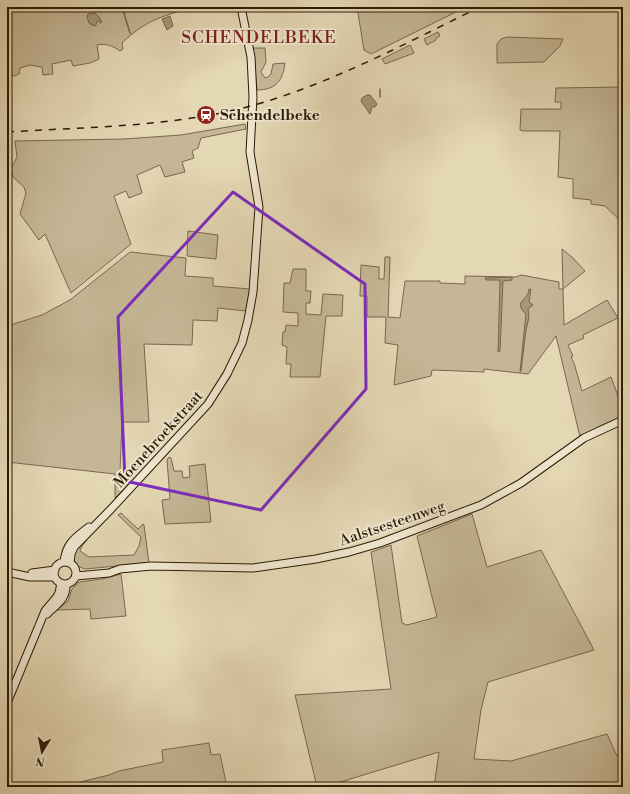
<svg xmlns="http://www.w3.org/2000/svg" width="630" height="794" font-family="'Libre Bodoni',serif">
	<rect width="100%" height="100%" fill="#e4d7b4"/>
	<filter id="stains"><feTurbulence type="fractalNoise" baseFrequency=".005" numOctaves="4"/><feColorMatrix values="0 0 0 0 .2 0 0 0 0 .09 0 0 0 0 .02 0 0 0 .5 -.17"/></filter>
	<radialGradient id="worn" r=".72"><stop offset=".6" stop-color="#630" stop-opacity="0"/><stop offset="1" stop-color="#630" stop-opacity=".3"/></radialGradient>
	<!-- green -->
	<path fill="#c5b796" stroke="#78684e" d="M7 7H189L190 8C160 17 145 21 122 43L123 49 120 51C113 46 106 43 97 45L99 59 90 63 73 66 71 60 52 64 53 74 43 75 42 67 30 65 20 68 19 74 15 76 9 75 7 72Z
		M357 7H366L368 11C392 7 436 2 458 11L371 54 364 50Z
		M438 32 440 36 436 38V40L427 45 424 39Z
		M507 37 563 39 560 46 544 62 497 63V44L501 39Z
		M410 45 414 53 385 64 382 59Z
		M253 48H265L266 62 261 72 265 78 268 77 271 74 273 64 285 63C283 81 275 90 257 90Z
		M623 87V223L605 206 591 204V200L573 198V179L558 177 560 131H523L520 130 521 109H561V102H555L556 88Z
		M245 124 246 129 201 138 198 148 192 151 194 158 182 162 185 172 165 177 160 165 137 175 142 193 129 198 126 191 114 196 131 244 71 293 45 234 39 240 20 214 26 193 24 187 13 177 11 169 17 157 15 141 124 139 181 135Z
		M188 231 218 235 216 259 187 256Z
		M562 249 572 257 585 271 563 289 564 325 607 300 618 318 583 335 584 338 568 345 573 356 571 357 574 363 582 391 611 377 623 409V416L600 426 580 437 556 336 528 374 484 369V372L432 370 431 376 394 385 398 345 385 343 386 317H367V296H360L361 265 379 267V279H384L385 257H390L388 317 400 318 405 281H440V283L465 284V276L516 277 521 275 559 282V289H563Z
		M130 252 186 258 185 276 213 278V286L250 289 246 311 218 308 217 321 193 320 192 345 144 344 149 422H122L120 471 121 482 128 485 115 498V474L7 462V326L42 315 70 300Z
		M293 269H306V291H311L310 303H306V314L321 315 323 294 343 295 342 316H326L320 377H290L291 364H286L287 347 282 345 283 332H285L286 325 298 326V313L283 312 284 283H290Z
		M169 457 171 458 174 471H182L183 478 190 477 189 466 205 464 211 522 165 524 162 500 170 499 167 460Z
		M121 513 138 529 143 524 144 525 149 563 85 569 77 566 73 562 74 550 86 540H87L82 546 80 551 89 557 134 555 139 546 141 537 118 515Z
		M472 514 487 567 541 550 594 650 488 682 481 710 474 759 511 761 607 734 617 756 623 753V787H434L439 752 324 787H317L295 695 391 689 371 552 391 545 402 623 407 625 437 617 417 536Z
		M121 574 126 616 91 619 90 609 57 610 68 601 72 589 79 582 102 579Z
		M209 743 211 755 220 754 227 787H60L109 775 119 771 163 762 162 750Z"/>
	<!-- water -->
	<path fill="#a59778" stroke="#75654a" d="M95 13 99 17 102 22 100 23V21H97L96 25 94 26 89 23 87 17 88 14Z
		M170 16 173 26 167 30 162 19Z
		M367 95H370L377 104 375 107H372L370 114 361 101 362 98Z
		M512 277V280L503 281 500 351 498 352 500 281 499 280H486L485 278Z
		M529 289H531L529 302 533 305 528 309 529 317 526 330 521 371 520 372 526 314 522 310 520 304 528 294Z"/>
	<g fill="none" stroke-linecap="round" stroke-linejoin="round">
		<!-- stream -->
		<path stroke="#75654a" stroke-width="1.5" d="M122 7 130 33
			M183 7H185
			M7 70 8 72
			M380 97V89"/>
		<defs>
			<path id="secondary" d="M64 562C66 543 75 538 89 527
				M54 573a11 11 0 1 1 22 0a11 11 0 1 1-22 0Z
				M70 563 71 554 74 547 112 508 208 404 227 374 242 343 248 320 253 292 259 207 250 152 253 97 251 57 241 7
				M7 572 30 577H55
				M32 573 55 570
				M76 576 109 573 120 569 151 566 253 568 316 559 349 552 380 543 481 505 521 483 584 438 623 420
				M47 614C56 605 67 599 66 584
				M7 703 45 611 56 598 59 593 61 583"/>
		</defs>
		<!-- secondary casing -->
		<use href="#secondary" stroke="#2c1a05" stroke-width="9"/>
		<!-- secondary -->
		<use href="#secondary" stroke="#ede5ce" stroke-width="7"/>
		<!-- rail -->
		<path stroke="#2c1a05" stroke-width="1.5" stroke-dasharray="7 7" stroke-linecap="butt" d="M7 132C87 127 169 127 247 107 329 85 404 44 480 7"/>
	</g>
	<!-- marked area -->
	<path fill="none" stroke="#7b2cbf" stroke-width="3" stroke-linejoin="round" d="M233 192 365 284 366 389 261 510 125 481 118 317Z"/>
	<!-- icons -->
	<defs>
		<symbol id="station-disc" viewBox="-11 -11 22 22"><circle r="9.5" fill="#8f2418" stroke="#ede5ce"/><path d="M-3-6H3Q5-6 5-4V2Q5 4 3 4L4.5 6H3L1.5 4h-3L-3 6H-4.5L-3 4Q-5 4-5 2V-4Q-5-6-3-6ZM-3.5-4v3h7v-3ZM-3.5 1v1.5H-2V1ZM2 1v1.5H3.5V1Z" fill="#fff"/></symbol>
	</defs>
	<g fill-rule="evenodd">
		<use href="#station-disc" x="195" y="104" width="22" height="22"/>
	</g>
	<g text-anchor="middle" stroke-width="4" stroke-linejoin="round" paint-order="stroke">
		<!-- poi labels -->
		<g font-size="15" font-weight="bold" fill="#2c1a05" stroke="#ede5ce" text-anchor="start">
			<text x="220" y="120">Schendelbeke</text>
		</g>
		<!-- street labels -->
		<g font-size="15" fill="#2c1a05" stroke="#ede5ce">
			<text transform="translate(158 439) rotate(-48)" y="5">Moenebroekstraat</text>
			<text transform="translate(392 523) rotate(-19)" y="5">Aalstsesteenweg</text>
		</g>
		<!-- quarter labels -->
		<g font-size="17" letter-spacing="1" fill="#7a1f14" stroke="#ede5ce">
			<text x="259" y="43">SCHENDELBEKE</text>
		</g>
	</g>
	<!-- margin -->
	<rect width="630" height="794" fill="none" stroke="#e4d7b4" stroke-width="24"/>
	<rect x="8" y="8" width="614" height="778" fill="none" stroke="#2c1a05" stroke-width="2"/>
	<rect x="12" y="12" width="606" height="770" fill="none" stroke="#2c1a05"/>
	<!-- north arrow -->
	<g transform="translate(42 752) rotate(190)" stroke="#ede5ce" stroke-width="3" paint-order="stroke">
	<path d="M0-3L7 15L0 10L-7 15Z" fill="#2c1a05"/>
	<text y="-6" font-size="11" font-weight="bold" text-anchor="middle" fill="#2c1a05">N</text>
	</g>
	<rect width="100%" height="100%" filter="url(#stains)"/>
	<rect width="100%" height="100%" fill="url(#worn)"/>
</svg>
